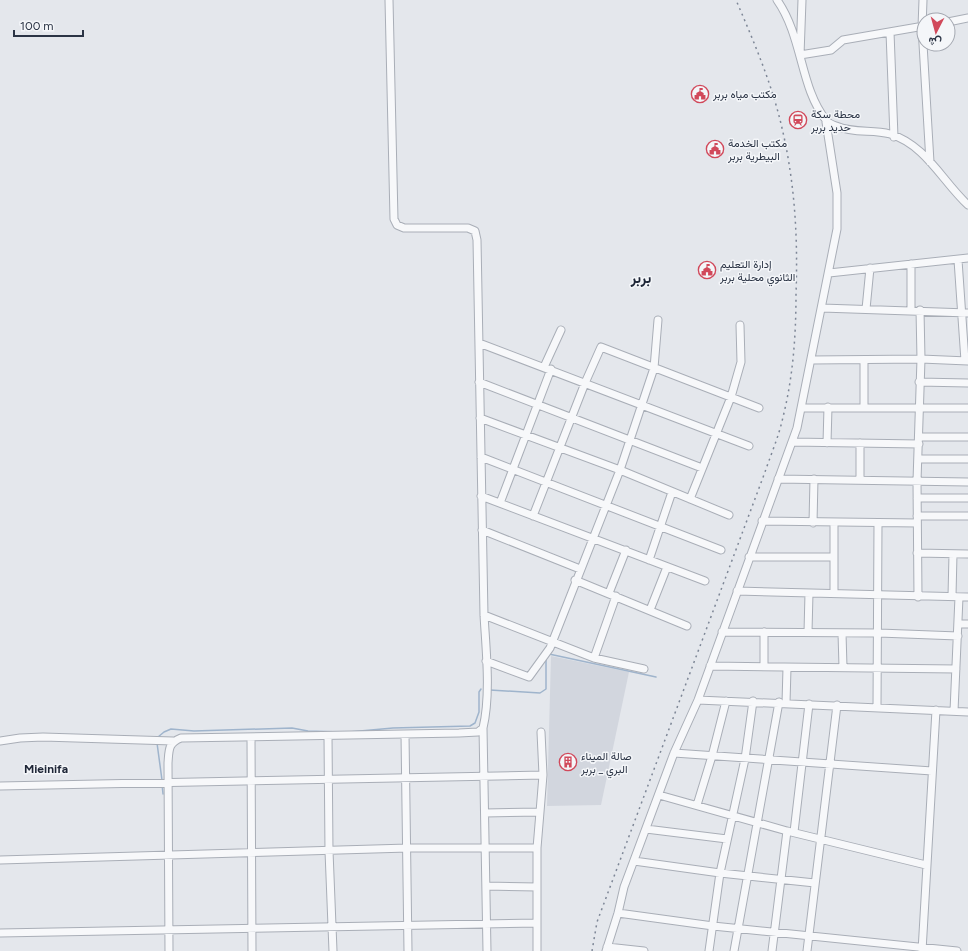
<svg xmlns="http://www.w3.org/2000/svg" width="968" height="951" font-family="Figtree,Vazirmatn,sans-serif">
	<rect width="100%" height="100%" fill="#e4e7ec"/>
	<!-- built -->
	<path fill="#d2d6de" d="M551 656 629 672 601 805 547 806Z"/>
	<g fill="none" stroke-linecap="round" stroke-linejoin="round">
		<!-- stream -->
		<path stroke="#9fb4cc" stroke-width="1.5" d="M549 654 656 677
			M490 690 540 693 546 689V658
			M349 732 393 728 470 726 475 723 479 712V692L481 689
			M158 737 164 732 171 729 194 731 292 728 308 731 341 732
			M157 743 162 780
			M162 784 163 794"/>
		<defs>
			<path id="minor" d="M777 0C803 37 800 88 826 120 828 123 833 125 836 126 855 134 872 129 890 134 926 145 942 181 968 205
				M802 0 800 55 831 50 843 40 924 26
				M923 0 922 27 930 162
				M948 22 968 18
				M890 32 894 137
				M958 260 965 361
				M911 264V310
				M829 273 968 258
				M822 308 968 313
				M866 309 870 268
				M479 343 749 446
				M812 360 921 359 968 361
				M544 367 561 330
				M479 382 702 468
				M919 382 968 383
				M864 407V360
				M802 408H968
				M480 418 620 470 729 515
				M920 437H968
				M792 442 919 444
				M827 443 828 407
				M860 443V480
				M481 457 721 550
				M919 459H968
				M778 479 968 482
				M481 496 705 581
				M917 498H968
				M690 499 731 397 741 362 740 325
				M500 503 551 369
				M533 516 585 383 601 347 759 408
				M917 516H968
				M762 521 917 523
				M813 523 814 479
				M482 530 580 569
				M917 553 968 554
				M749 557H834
				M649 560 672 492
				M575 580 687 626
				M737 591 968 597
				M609 593 626 550
				M834 593V523
				M952 596 953 554
				M918 597 917 481 921 359 920 310
				M650 610 667 567
				M484 615 594 658 644 669
				M958 624H968
				M722 632 879 633 958 636
				M764 632V667
				M808 632 809 593
				M842 633 843 667
				M594 658 616 596
				M486 661 529 677 550 648 620 470 654 368 658 320
				M710 666 956 669
				M698 700 968 712
				M786 703 787 668
				M877 707 878 523
				M954 711 959 597
				M483 728 487 951
				M405 734 408 951
				M328 736 329 851 333 951
				M251 737 252 951
				M0 741 20 738 43 737 173 741
				M674 753 932 771
				M0 786 543 775
				M659 795 787 831 926 865
				M697 805 712 756 726 701
				M540 812 543 775 541 732
				M485 813 540 812 537 848V951
				M646 829 727 839
				M794 832 809 704
				M0 860 408 848H537
				M634 861 720 873 815 883
				M486 886 537 887
				M618 913 713 926 957 951
				M0 933 537 923
				M607 947 644 951
				M169 951 168 763C169 750 168 743 181 738L459 733 478 732 483 728C491 694 486 650 484 615L477 240 475 231 468 228H404L397 225 394 219 389 0
				M606 951 618 913 624 887 674 753 698 700 797 428 837 229V193L826 122
				M709 951 720 873 745 759 753 701
				M734 951 779 702
				M772 951 787 831
				M807 951 837 705
				M922 951 936 710"/>
		</defs>
		<!-- minor casing -->
		<use href="#minor" stroke="#a9aeb7" stroke-width="9"/>
		<!-- minor -->
		<use href="#minor" stroke="#f7f8fa" stroke-width="7"/>
		<!-- rail -->
		<path stroke="#7d8696" stroke-width="1.5" stroke-dasharray="2 4" stroke-linecap="butt" d="M592 951 597 922 765 472C771 454 779 436 783 417 793 377 796 336 796 294 798 238 795 184 782 128 772 84 754 42 736 0"/>
	</g>
	<!-- icons -->
	<defs>
		<symbol id="civic-ring" viewBox="-11 -11 22 22"><circle r="9.5" fill="#f4f6f9" stroke="#d1495b" stroke-width="1.5"/><path d="M-.6-6.5H3V-4.5H.6V-3L4-1V1h2V6H-6V1h2V-1L-.6-3ZM-1.2 2.5V6h2.4V2.5Z" fill="#d1495b"/></symbol>
		<symbol id="station-ring" viewBox="-11 -11 22 22"><circle r="9.5" fill="#f4f6f9" stroke="#d1495b" stroke-width="1.5"/><path d="M-3-6H3Q5-6 5-4V2Q5 4 3 4L4.5 6H3L1.5 4h-3L-3 6H-4.5L-3 4Q-5 4-5 2V-4Q-5-6-3-6ZM-3.5-4v3h7v-3ZM-3.5 1v1.5H-2V1ZM2 1v1.5H3.5V1Z" fill="#d1495b"/></symbol>
		<symbol id="building-ring" viewBox="-11 -11 22 22"><circle r="9.5" fill="#f4f6f9" stroke="#d1495b" stroke-width="1.5"/><path d="M-4-6H4V6H1V3H-1V6H-4ZM-2.5-4.3h1.7v1.8h-1.7ZM.8-4.3h1.7v1.8H.8ZM-2.5-1h1.7V.8h-1.7ZM.8-1h1.7V.8H.8Z" fill="#d1495b"/></symbol>
	</defs>
	<g fill-rule="evenodd">
		<use href="#civic-ring" x="690" y="84" width="20" height="20"/>
		<use href="#station-ring" x="788" y="110" width="20" height="20"/>
		<use href="#civic-ring" x="705" y="139" width="20" height="20"/>
		<use href="#civic-ring" x="697" y="260" width="20" height="20"/>
		<use href="#building-ring" x="558" y="752" width="20" height="20"/>
	</g>
	<g text-anchor="middle" stroke-width="3" stroke-linejoin="round" paint-order="stroke">
		<!-- poi labels -->
		<g font-size="11" fill="#2b3445" stroke="#f4f6f9" text-anchor="start">
			<text x="713" y="98">مكتب مياه بربر</text>
			<text x="811" y="118">محطة سكة<tspan x="811" dy="13">حديد بربر</tspan></text>
			<text x="728" y="147">مكتب الخدمة<tspan x="728" dy="13">البيطرية بربر</tspan></text>
			<text x="720" y="268">إدارة التعليم<tspan x="720" dy="13">الثانوي محلية بربر</tspan></text>
			<text x="581" y="760">صالة الميناء<tspan x="581" dy="13">البري _ بربر</tspan></text>
		</g>
		<!-- neighbourhood labels -->
		<g font-size="12" font-weight="bold" fill="#1d2536" stroke="#f4f6f9">
			<text x="46" y="773">Mieinifa</text>
		</g>
		<!-- district labels -->
		<g font-size="15" font-weight="bold" fill="#1d2536" stroke="#f4f6f9">
			<text x="641" y="283">بربر</text>
		</g>
	</g>
	<!-- north arrow -->
	<g transform="translate(936 32) rotate(186)"><circle r="19" fill="#f4f6f9" stroke="#a4a8b1"/>
	<path d="M0-3L7 15L0 10L-7 15Z" fill="#d1495b"/>
	<text y="-6" font-size="11" font-weight="bold" text-anchor="middle" fill="#2b3445">ش</text>
	</g>
	<!-- scale -->
	<path d="M14 30v6h69v-6" fill="none" stroke="#2b3445" stroke-width="2"/>
	<text x="20" y="30" font-size="12" fill="#2b3445" stroke="#f4f6f9" stroke-width="3" paint-order="stroke">100 m</text>
</svg>
